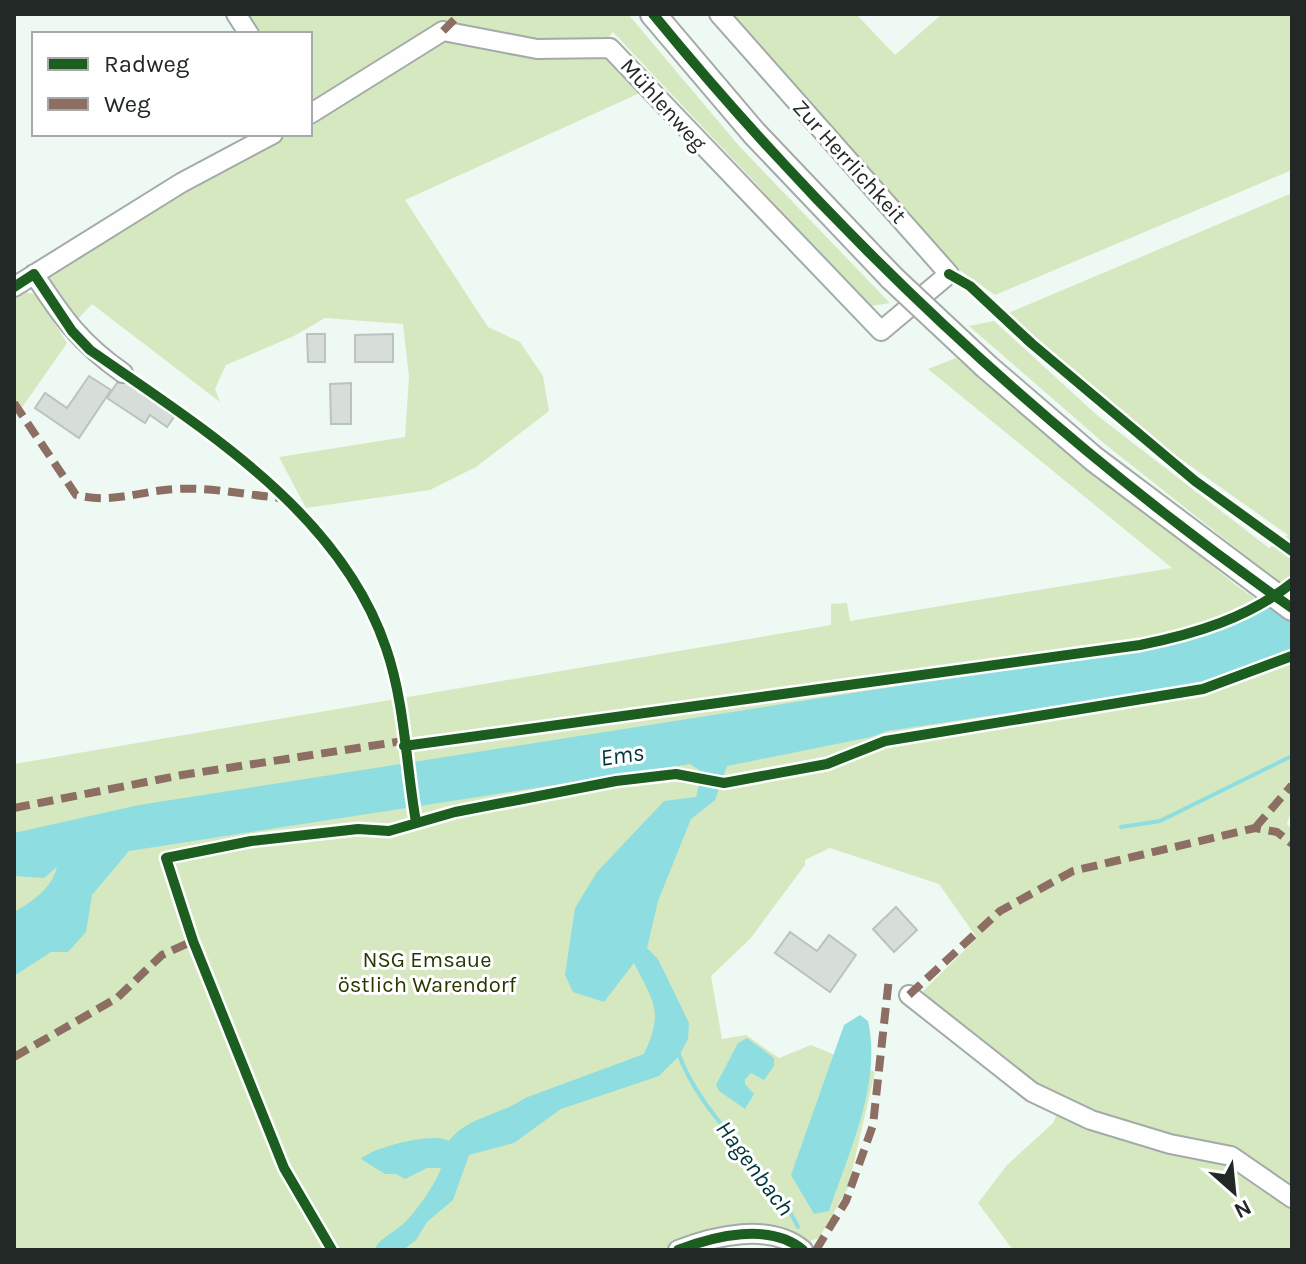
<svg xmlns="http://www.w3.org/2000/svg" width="1306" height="1264" font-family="Karla,sans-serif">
	<rect width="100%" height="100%" fill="#eff9f4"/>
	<!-- green -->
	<path fill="#d6e8c0" d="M246 14H628L740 147 890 303 871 306 613 32 606 40 556 46 443 25 310 104V34H259Z
		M726 14H856L895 55 942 14H1292V170L995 295 951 264Z
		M442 37 602 51 642 92 405 200 488 327 520 342 543 376 549 411 476 467 430 490 306 508 279 457 405 437 409 377 403 324 325 318 294 336 226 365 215 389 220 402 92 304 74 323 44 274 182 188 282 134H310V119Z
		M1292 193V582L1284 586 1106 445 969 326 994 321 1098 416 1269 548 1288 535 1158 443 1006 314Z
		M22 291 37 295 67 343 21 409 14 397V296Z
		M956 358 1237 586 1292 624V807L1287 824 1292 830V1250H1013L978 1203 1007 1165 1053 1123 1062 1101 1035 1086 918 996 977 938 939 884 830 848 805 860V865L750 939 711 976 722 1039 746 1035 779 1058 811 1045 875 1072 848 1188 819 1238 807 1242 768 1231 671 1250H14V764L831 625V604L847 603 850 621 1172 568 928 369Z"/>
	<!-- water -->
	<path fill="#8edde1" d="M1292 595V648L1190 686 887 731 871 737 727 766 715 800 691 819 658 901 647 948 658 959 689 1023 688 1039 679 1056 659 1076 561 1109 514 1143 469 1155 453 1200 427 1222 416 1240 403 1250H374C380 1238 391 1234 402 1225 414 1215 437 1182 441 1168H427L405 1179 396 1174H385L361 1159C371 1148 434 1131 449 1141 465 1118 503 1114 525 1098L644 1054C664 1011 654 1003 634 963L604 1002 573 992 565 975 575 908 597 872 664 801 696 797 702 772 690 764 129 851 92 895 86 932 68 952H51L14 976V912C32 902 52 888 57 867L44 878 14 876V833L139 805 1172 643 1228 627Z
		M860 1015 868 1021C882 1083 849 1152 829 1211L814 1214 791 1175 844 1025Z
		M747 1038 774 1058V1066L764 1080 751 1073 745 1079V1084L754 1094 745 1109 719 1091 716 1085 738 1043Z"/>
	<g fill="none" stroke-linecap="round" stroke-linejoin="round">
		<!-- stream -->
		<path stroke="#8edde1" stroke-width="4" d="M1121 827 1160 821 1292 756
			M678 1052C701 1119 769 1166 798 1227"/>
	</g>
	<!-- building -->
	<path fill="#d7ded9" stroke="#bcc3be" stroke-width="2" d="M307 334H325V362H308Z
		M393 334V362H355V335Z
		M89 376 111 390 79 438 35 408 45 393 67 408Z
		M130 382 168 409 166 411 174 417 167 427 150 415 145 423 107 398 117 383Z
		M351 383V424H331L330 384Z
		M896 907 917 930 894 952 873 929Z
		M790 932 817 951 829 935 856 955 830 992 775 953Z"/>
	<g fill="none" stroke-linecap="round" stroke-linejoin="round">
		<defs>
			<path id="minor" d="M236 14 249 34
				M310 114 443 31 537 49 610 48 881 331 949 274 719 14
				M34 274C62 317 80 343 123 373
				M14 287 181 183 273 134
				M909 995 1032 1092 1091 1120 1170 1144 1231 1156 1292 1198
				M678 1250C714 1236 770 1222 803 1250"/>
			<path id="major" d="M653 14 754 133 892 278
				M987 367 1094 459 1292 608"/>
		</defs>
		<!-- minor casing -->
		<use href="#minor" stroke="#a3aba7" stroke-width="22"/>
		<!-- major casing -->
		<use href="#major" stroke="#a3aba7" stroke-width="28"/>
		<!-- minor -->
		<use href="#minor" stroke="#fdfefd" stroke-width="18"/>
		<!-- major -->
		<use href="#major" stroke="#fdfefd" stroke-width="24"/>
		<defs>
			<path id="major-bridge" d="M892 278 987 367"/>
		</defs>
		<!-- major-bridge casing -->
		<use href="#major-bridge" stroke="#a3aba7" stroke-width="28" stroke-linecap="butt"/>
		<!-- major-bridge -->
		<use href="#major-bridge" stroke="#fdfefd" stroke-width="24"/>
		<!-- quiet -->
		<path stroke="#8d6e63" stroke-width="8" stroke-dasharray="16 8" stroke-linecap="butt" d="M443 31 460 14
			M14 403 76 495C113 504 139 491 176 489 212 487 246 495 282 498
			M14 808 182 775 403 741
			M1255 828 1292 785
			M909 995 1000 911 1073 871 1255 828 1277 832 1292 844
			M14 1057 117 998 162 955 193 941
			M816 1250 846 1201 873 1125 889 978"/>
		<defs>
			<path id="cycleway" d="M653 14C839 241 1052 439 1292 608
				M949 274 970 286 1031 343 1195 481 1292 551
				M14 287 34 274 72 331 90 350C202 428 340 512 386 648 405 703 406 766 416 822
				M404 746 1140 645C1195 634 1248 618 1292 583
				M332 1250 284 1168 193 941 166 858 251 841 358 829 389 831 455 812 616 781 676 774 724 783 827 764 885 741 1203 689 1292 656
				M678 1250C714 1236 770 1222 803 1250"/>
		</defs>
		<!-- cycleway casing -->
		<use href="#cycleway" stroke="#fff" stroke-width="15"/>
		<!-- cycleway -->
		<use href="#cycleway" stroke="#1b5e20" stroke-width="10"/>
	</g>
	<g text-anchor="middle" stroke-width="6" stroke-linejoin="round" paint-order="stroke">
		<!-- street labels -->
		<g font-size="22" fill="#212825" stroke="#fff">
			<text transform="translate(664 104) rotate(48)" y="8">Mühlenweg</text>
			<text transform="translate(850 161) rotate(48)" y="8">Zur Herrlichkeit</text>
		</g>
		<!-- park labels -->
		<g font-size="22" fill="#283700" stroke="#fff">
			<text x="427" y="967">NSG Emsaue<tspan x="427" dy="25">östlich Warendorf</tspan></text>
		</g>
		<!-- water labels -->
		<g font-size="24" font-style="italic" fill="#00363a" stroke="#fff">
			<text transform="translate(622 755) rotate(-8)" y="8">Ems</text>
			<text transform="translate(755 1168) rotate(53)" y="8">Hagenbach</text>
		</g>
	</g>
	<!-- border -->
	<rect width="1306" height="1264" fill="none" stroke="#212825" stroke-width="32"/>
	<!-- legend -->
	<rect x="32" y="32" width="280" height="104" fill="#ffffff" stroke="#a6a9a8" stroke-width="2"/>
	<rect x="48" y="58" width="40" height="12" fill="#1b5e20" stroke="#a6a9a8" stroke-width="2"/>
	<text x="104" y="72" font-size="24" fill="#212825">Radweg</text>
	<rect x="48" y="98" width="40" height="12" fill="#8d6e63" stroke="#a6a9a8" stroke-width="2"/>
	<text x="104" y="112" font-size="24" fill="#212825">Weg</text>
	<!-- north arrow -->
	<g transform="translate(1234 1192) rotate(153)" stroke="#ffffff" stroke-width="6" paint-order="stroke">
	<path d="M0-6L14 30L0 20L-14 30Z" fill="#212825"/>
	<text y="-12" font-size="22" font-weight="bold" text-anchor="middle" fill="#212825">N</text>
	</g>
</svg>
